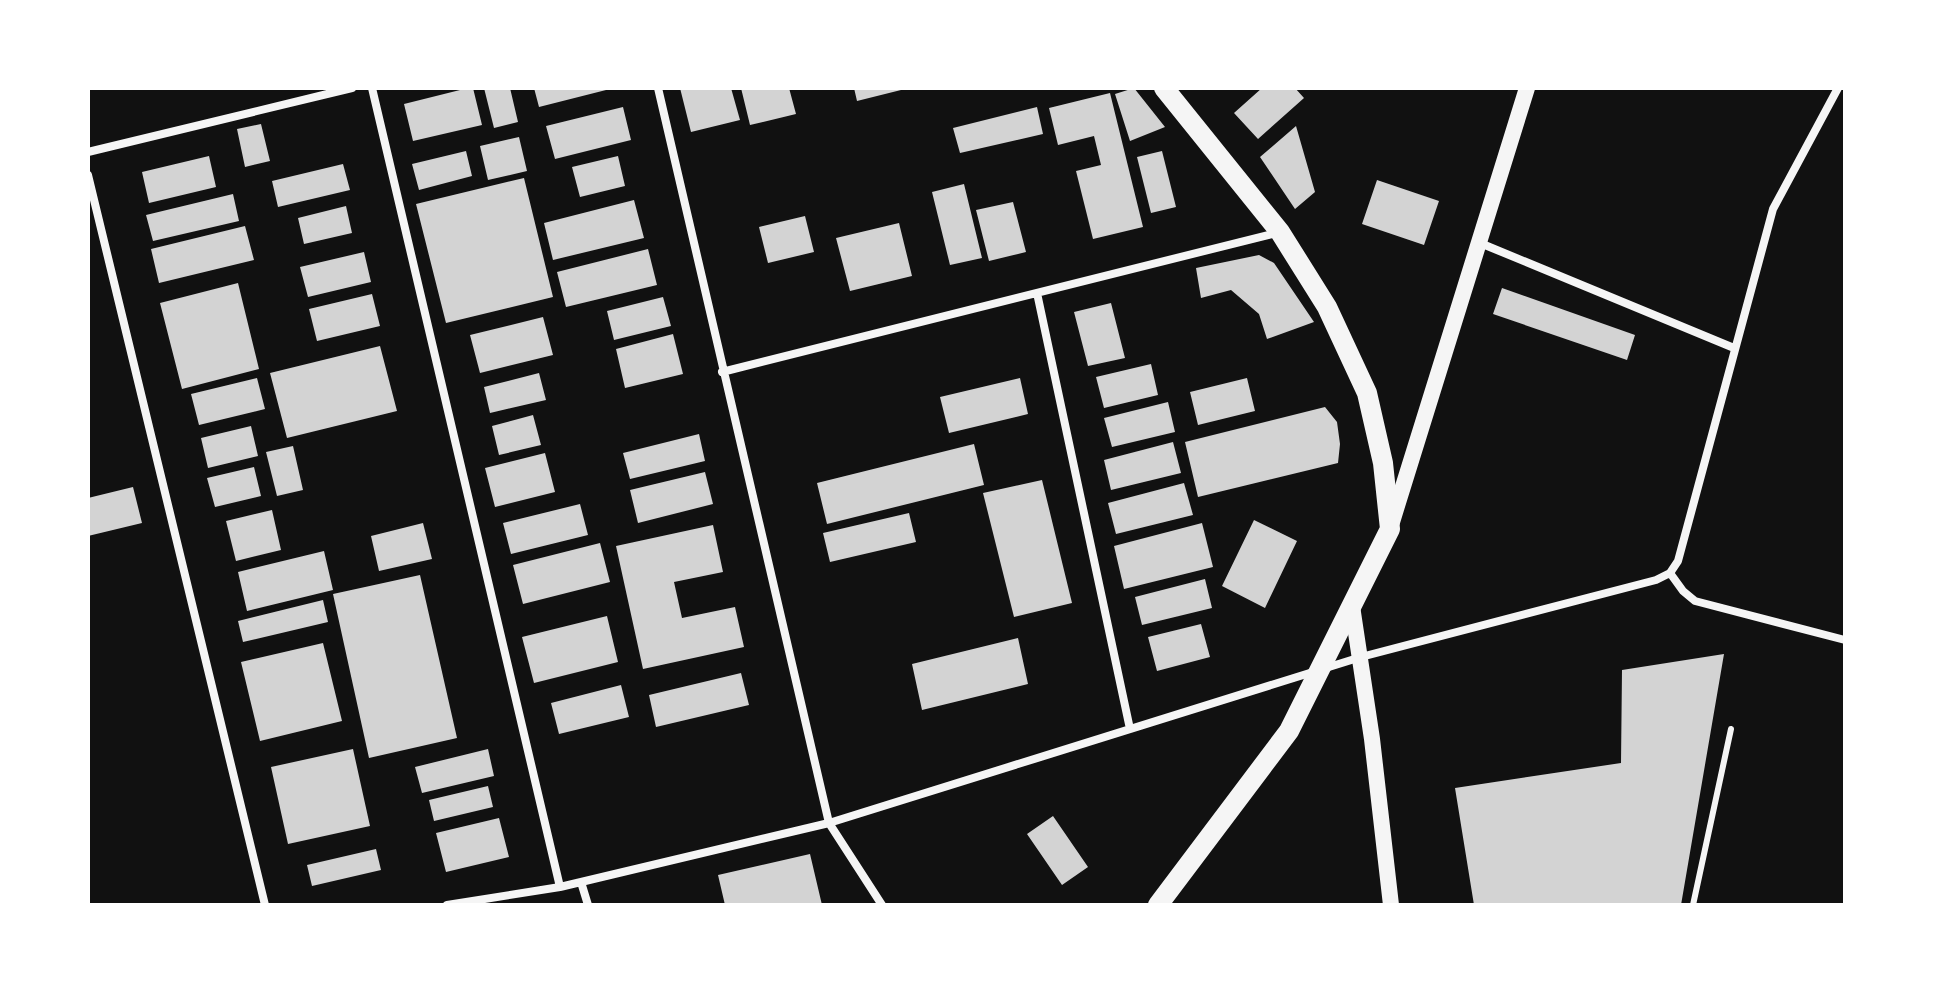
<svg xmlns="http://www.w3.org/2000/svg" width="1933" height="993" font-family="'Nunito Sans',sans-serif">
	<rect width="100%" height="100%" fill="#111"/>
	<!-- building -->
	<path fill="#d3d3d3" d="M468 88H473L482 125 413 141 404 104Z
		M484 88H510L518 122 494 128Z
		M534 88H610V89L539 107Z
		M680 88H731L740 120 691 132Z
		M741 88H789L796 114 750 125Z
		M854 88H905V89L857 101Z
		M1134 88 1165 127 1130 141 1115 94Z
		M1262 88H1295L1304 98 1258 139 1234 113Z
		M1110 93 1143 227 1093 239 1076 171 1101 165 1094 136 1058 145 1049 108Z
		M623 107 631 140 555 159 546 126Z
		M1037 107 1043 134 960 153 953 128Z
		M261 124 270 161 245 167 237 129Z
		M1296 126 1315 192 1295 209 1260 157Z
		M519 137 527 171 488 180 480 146Z
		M466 151 472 176 419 190 412 164Z
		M1162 151 1176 207 1151 213 1137 157Z
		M209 156 216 187 149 203 142 172Z
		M618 156 625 186 580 197 572 167Z
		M343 164 350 190 278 207 272 181Z
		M524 178 553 297 446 323 416 204Z
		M1377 180 1439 201 1424 245 1362 224Z
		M964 184 982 258 950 265 932 192Z
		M233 194 239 221 153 241 146 215Z
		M634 200 644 238 553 260 544 223Z
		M1013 202 1026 252 989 261 976 210Z
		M346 206 352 233 304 244 298 218Z
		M805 216 814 252 768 263 759 227Z
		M899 223 912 276 850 291 836 238Z
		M245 226 254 260 159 283 151 249Z
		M648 249 657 285 566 307 557 272Z
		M364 252 371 282 308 297 300 267Z
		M1259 255 1274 263 1314 322 1267 339 1259 314 1231 290 1201 298 1196 268Z
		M238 283 259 369 182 389 160 303Z
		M1502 288 1635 335 1627 360 1493 314Z
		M372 294 380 326 317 341 309 309Z
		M663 297 671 326 614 340 607 311Z
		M1111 303 1125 358 1088 366 1074 312Z
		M543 317 553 355 480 373 470 335Z
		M673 334 683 374 625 388 616 349Z
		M380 346 397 411 287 438 270 373Z
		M1151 364 1158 395 1104 408 1096 377Z
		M539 373 546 400 490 413 484 387Z
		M257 378 265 409 199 425 191 394Z
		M1020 378 1028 414 949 433 940 397Z
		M1247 378 1255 411 1198 425 1190 392Z
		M1168 402 1175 432 1112 447 1104 418Z
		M1325 407 1337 422 1340 444 1338 463 1198 497 1185 442Z
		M533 415 541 445 499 455 492 426Z
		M251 426 258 456 208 468 201 438Z
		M699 434 705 461 630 479 623 453Z
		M1173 442 1181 473 1111 490 1104 460Z
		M974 444 984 485 827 524 817 483Z
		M293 446 303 490 277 496 266 452Z
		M545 453 555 492 495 507 485 468Z
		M254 467 261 496 215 507 207 478Z
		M705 472 713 504 638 523 630 490Z
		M1042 480 1072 603 1014 617 983 493Z
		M1184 483 1193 515 1116 534 1108 503Z
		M133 487 142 523 88 536V498Z
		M580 504 588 535 511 554 503 523Z
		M272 510 281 550 236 561 226 521Z
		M909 513 916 542 830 562 823 533Z
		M1254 520 1297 541 1265 608 1222 586Z
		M423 523 432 559 379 571 371 536Z
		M1202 523 1213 567 1124 589 1114 546Z
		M713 525 723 572 674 582 682 618 735 607 744 647 643 669 616 546Z
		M600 543 610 582 523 604 513 565Z
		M324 551 333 590 247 611 238 572Z
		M420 575 457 738 369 758 333 594Z
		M1205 579 1212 608 1142 625 1135 597Z
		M323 600 328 622 243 642 238 621Z
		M607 616 618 662 534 683 522 637Z
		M1201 624 1210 657 1157 671 1148 637Z
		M1018 638 1028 684 922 710 912 664Z
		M323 643 342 721 260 741 241 662Z
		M1724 654 1681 905H1474L1455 788 1621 763 1622 670Z
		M741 673 749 705 656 727 649 695Z
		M621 685 629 717 559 734 551 703Z
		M353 749 370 826 288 844 271 767Z
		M488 749 494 776 422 793 415 767Z
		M488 786 493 807 434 821 429 800Z
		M1053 816 1088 867 1062 885 1027 834Z
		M499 818 509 857 446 872 436 833Z
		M376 849 381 870 312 886 307 865Z
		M810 854 822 905H725L718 875Z"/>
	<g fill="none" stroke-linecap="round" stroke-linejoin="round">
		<!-- service -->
		<path stroke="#f5f5f5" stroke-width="6" d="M1693 905 1731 729"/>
		<!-- minor -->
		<path stroke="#f5f5f5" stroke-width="8" d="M372 88 560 887
			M658 88 829 823 882 905
			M88 152 352 88
			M88 175 265 905
			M1480 243 1734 348
			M1037 293 1130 729
			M722 372 1276 233
			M1670 573 1683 591 1695 601 1845 640
			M581 882 588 905
			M447 905 560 887 829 823 1361 657 1656 580 1670 573 1678 561 1773 209 1838 88"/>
		<!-- secondary -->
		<path stroke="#f5f5f5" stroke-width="16" d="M1392 522 1527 88
			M1352 606 1372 739 1391 905"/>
		<!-- primary -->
		<path stroke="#f5f5f5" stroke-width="20" d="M1158 905 1289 731 1390 529 1383 463 1367 393 1327 307 1280 232 1164 88"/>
	</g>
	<!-- border -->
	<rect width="1933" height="993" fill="none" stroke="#ffffff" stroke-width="180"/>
</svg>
